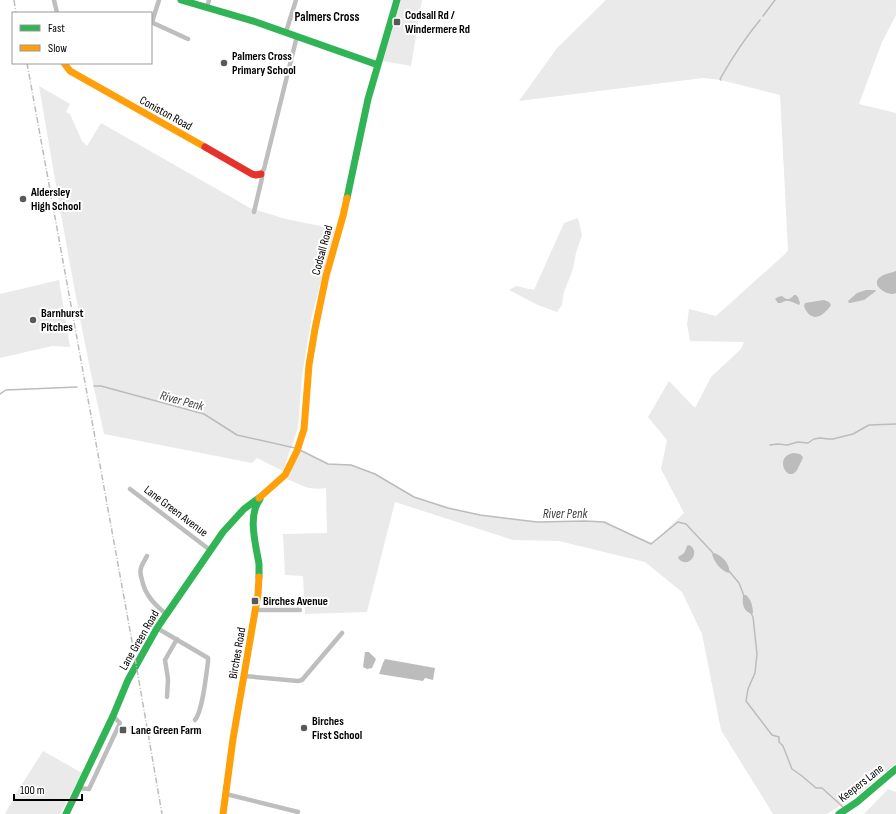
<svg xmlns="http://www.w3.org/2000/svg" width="896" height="814" font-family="'Sofia Sans Condensed',sans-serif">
	<rect width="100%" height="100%" fill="#fff"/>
	<!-- green -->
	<path fill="#eaeaea" d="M401 0H422L411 66 383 61Z
		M606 0H896V15L882 42 859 104 896 113V763L859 794 827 814H773L721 730 702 634 682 592 645 562 559 541 513 540 395 502 367 612 305 614 303 576 285 575 283 534 327 533 326 488C310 491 301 485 287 479L299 450 328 464 351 465 375 474 414 497 448 508 480 515 537 522 585 521 604 522 652 543 684 513 661 469 667 440 648 417 669 381 695 408 711 377 741 349 744 342 690 341 687 324 689 309 716 316 785 254 788 250 780 95 721 80 703 78 519 101 557 48Z
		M39 86 70 104 66 112 70 114 82 141 87 146 101 123 250 208 286 219 335 229 312 315 302 376 298 428 283 471 257 458 252 463 104 434C78 319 59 202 39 86Z
		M578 218 582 235 576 253 573 269 564 292 562 305 557 312 538 305 509 290 516 286 534 290 564 223Z
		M59 280 70 347 52 346 0 358V294Z
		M43 751 82 773 60 814H5L17 792Z
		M888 789 896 792V814H864Z"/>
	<!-- water -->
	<path fill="#bcbcbc" d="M896 271V293C889 297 872 287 878 279 882 274 891 273 896 271Z
		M866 290H875L876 291 864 300 850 303H849L848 301 857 293Z
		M794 295H796L798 297 800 303 799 305C792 302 788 298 781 303H778L775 299 778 297 782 296C786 300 790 300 794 295Z
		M824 300 829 302 831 305C828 310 819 320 812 316 808 315 805 309 804 306L805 303Z
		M794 453 800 454 803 457C802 460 801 462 799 466 790 489 771 456 794 453Z
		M689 545C702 551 688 571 678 558L679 556C685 554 685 551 687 546Z
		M714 553C722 555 731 565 729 573 721 571 714 562 712 554Z
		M743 595H746C751 599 753 607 753 613L752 614C743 611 742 604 743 595Z
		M365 652H369L376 659 372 668 367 669 363 667Z
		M385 659 435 668 433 680 425 678 423 681 379 674 383 663Z"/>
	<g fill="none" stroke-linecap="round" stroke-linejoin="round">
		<!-- stream -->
		<path stroke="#bcbcbc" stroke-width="1.5" d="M763 16 775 0
			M721 80 720 79C732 58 745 38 760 20
			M94 386H101L204 414 237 435 295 448
			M0 394 6 390 77 387
			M770 445 778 444 787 445 798 442 808 443 814 439 820 438 828 439H833L853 434 869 425 896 424
			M300 450 328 464 351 465 375 474 414 497 448 508 480 515 537 522 585 521 604 522 651 544 678 522 686 524 713 553
			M729 571 739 583 744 596
			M751 613 753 617 757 654 755 673 748 689 746 701 772 735 779 737V742L783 746 792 769 802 776 816 788H822L843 807"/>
		<!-- street -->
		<path stroke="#bebebe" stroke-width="4.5" d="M54 0 57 13
			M207 7 209 0
			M151 22 188 39
			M152 22 159 0
			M286 32 296 0
			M254 212 262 178 261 174 264 169 297 36
			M130 489 210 550
			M147 556C145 560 142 564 141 568 140 571 141 577 142 580 145 595 155 605 166 614
			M255 610H300
			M157 628 208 658V662C206 675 203 710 195 720
			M244 676 298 681 302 680 342 633
			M167 697 168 679 165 660 177 639
			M78 788 89 789 120 723 113 716
			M226 794 298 812"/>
		<!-- fast -->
		<path stroke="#30b455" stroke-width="7" d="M181 0 256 22 378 65
			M347 198 368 99 397 0
			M259 577C259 573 259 568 259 564 256 545 247 516 260 499
			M66 814 113 716 128 680 157 628 223 532 244 509 259 498
			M839 814 857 802 896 769"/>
		<!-- slow -->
		<path stroke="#ff9f0a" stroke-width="7" d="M64 63 70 71 205 147
			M259 498 285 475 297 451 304 429 309 365 315 329 326 276 343 216 347 198
			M223 814 233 739 258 594 259 577"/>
		<!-- jam -->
		<path stroke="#e5322d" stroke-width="7" d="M205 147 252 174 256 175 261 174"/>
		<!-- rail -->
		<path stroke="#bdbdbd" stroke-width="1.5" stroke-dasharray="6 2 1 2" stroke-linecap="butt" d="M14 0 16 13
			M27 63 135 658 162 814"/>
	</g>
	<!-- markers -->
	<g fill="#595959" stroke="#fff" stroke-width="1.5">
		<rect x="393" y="18" width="8" height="8" rx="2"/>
		<circle cx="224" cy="63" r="4"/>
		<circle cx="23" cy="199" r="4"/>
		<circle cx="33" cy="320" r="4"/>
		<rect x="251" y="597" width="8" height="8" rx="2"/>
		<circle cx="304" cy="728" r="4"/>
		<rect x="119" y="726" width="8" height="8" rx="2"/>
	</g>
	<g text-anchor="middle" stroke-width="4" stroke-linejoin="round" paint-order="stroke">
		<!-- poi labels -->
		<g font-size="12" font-weight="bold" fill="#000" stroke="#fff" text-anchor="start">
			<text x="405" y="19">Codsall Rd /<tspan x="405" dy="14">Windermere Rd</tspan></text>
			<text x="232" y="60">Palmers Cross<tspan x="232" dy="14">Primary School</tspan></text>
			<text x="31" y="196">Aldersley<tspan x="31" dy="14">High School</tspan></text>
			<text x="41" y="317">Barnhurst<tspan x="41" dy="14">Pitches</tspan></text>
			<text x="263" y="605">Birches Avenue</text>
			<text x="312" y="725">Birches<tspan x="312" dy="14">First School</tspan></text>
			<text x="131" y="734">Lane Green Farm</text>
		</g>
		<!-- street labels -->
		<g font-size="12" fill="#000" stroke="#fff">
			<text transform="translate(166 113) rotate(29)" y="4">Coniston Road</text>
			<text transform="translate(322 250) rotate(-75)" y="4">Codsall Road</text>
			<text transform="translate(176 511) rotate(37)" y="4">Lane Green Avenue</text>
			<text transform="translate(139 640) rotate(-60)" y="4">Lane Green Road</text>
			<text transform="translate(237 653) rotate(-80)" y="4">Birches Road</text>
			<text transform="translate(861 783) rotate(-38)" y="4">Keepers Lane</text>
		</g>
		<!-- neighbourhood labels -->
		<g font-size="13" font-weight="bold" fill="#000" stroke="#fff">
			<text x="327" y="21">Palmers Cross</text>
		</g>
		<!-- water labels -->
		<g font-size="13" font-style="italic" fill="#404040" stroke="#fff">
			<text transform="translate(182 400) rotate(15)" y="5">River Penk</text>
			<text x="565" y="518">River Penk</text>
		</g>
	</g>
	<!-- legend -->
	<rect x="12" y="12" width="140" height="52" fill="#ffffff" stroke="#999999"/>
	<rect x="20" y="25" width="20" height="6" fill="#30b455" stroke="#999999"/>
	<text x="48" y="32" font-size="12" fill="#000000">Fast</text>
	<rect x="20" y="45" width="20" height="6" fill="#ff9f0a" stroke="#999999"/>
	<text x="48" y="52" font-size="12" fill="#000000">Slow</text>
	<!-- scale -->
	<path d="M14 794v6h68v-6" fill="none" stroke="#000000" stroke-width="2"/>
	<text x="20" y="794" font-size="12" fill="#000000" stroke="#ffffff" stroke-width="3" paint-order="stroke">100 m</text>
</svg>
